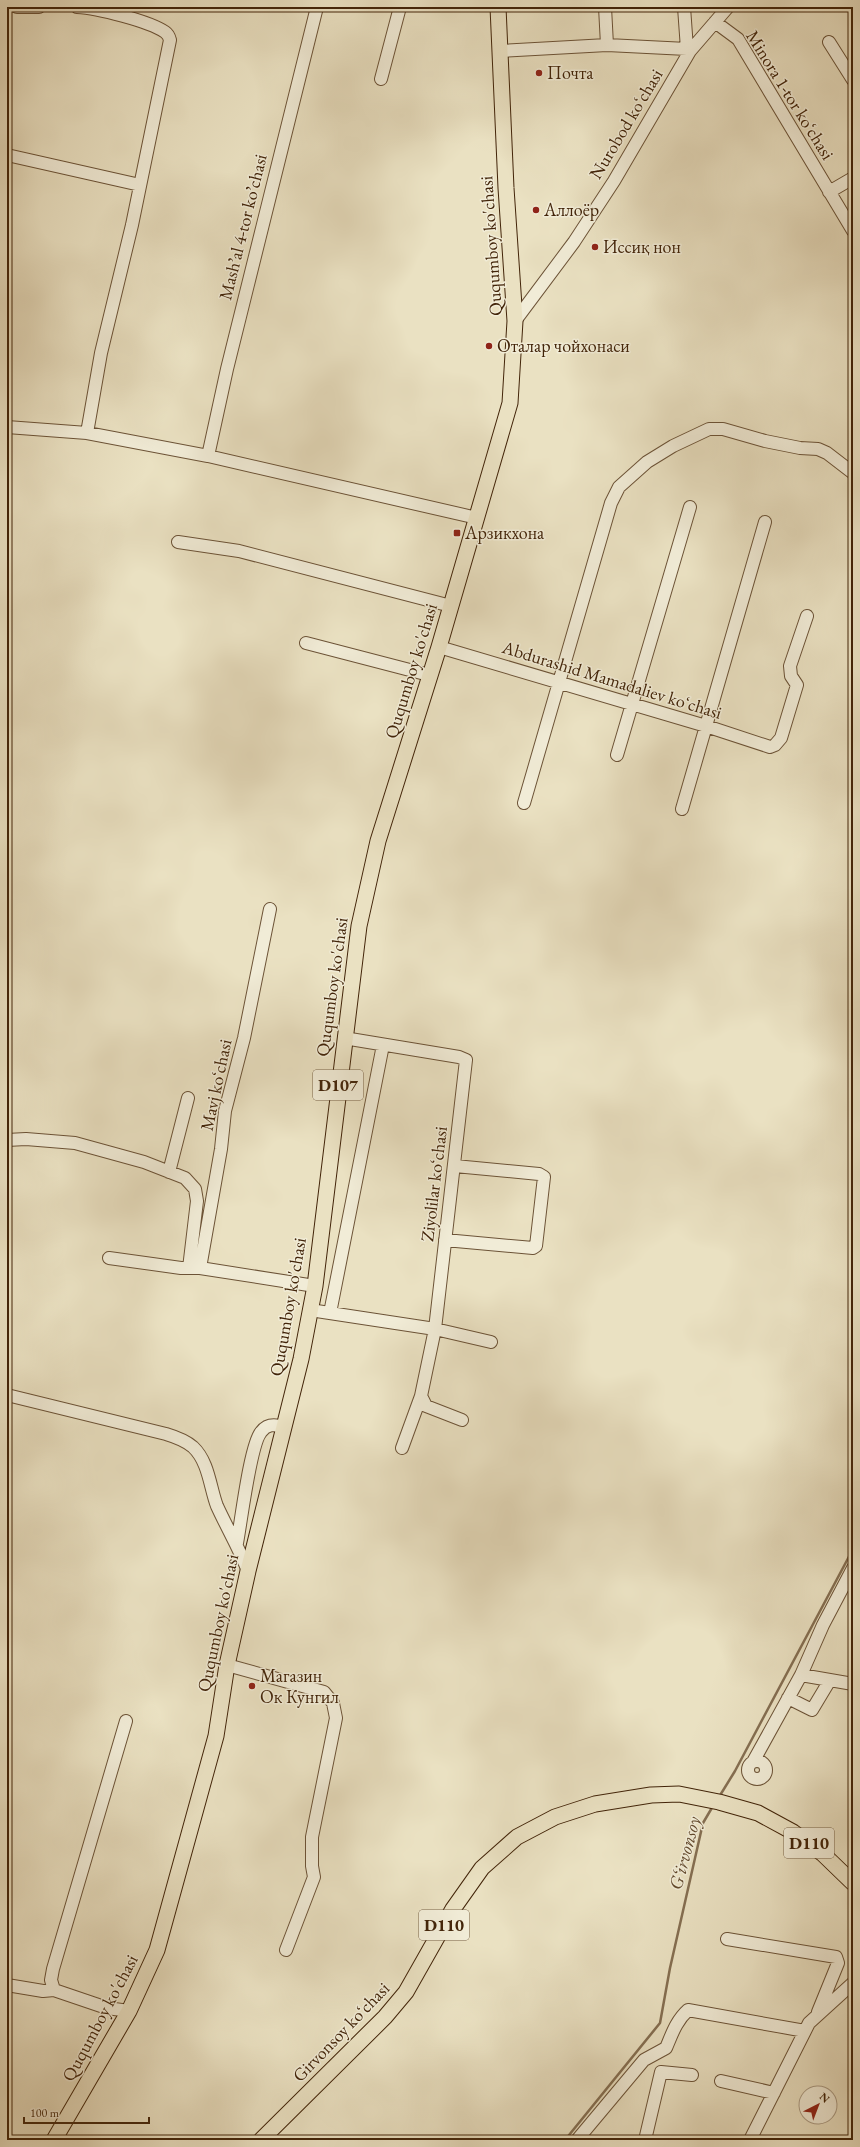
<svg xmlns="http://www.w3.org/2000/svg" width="860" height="2147" font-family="'EB Garamond',serif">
	<rect width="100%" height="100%" fill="#eae1c2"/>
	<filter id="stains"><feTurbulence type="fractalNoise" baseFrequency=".005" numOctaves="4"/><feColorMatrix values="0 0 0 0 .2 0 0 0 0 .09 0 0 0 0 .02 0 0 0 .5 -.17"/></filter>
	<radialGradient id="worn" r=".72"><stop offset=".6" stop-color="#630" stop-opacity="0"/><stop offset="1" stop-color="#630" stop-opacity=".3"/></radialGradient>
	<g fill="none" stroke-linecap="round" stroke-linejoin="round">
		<!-- stream -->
		<path stroke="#856f52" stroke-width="2.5" d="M719 1797 735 1771 853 1549
			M565 2140 660 2023 670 1968 703 1823 713 1806"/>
		<defs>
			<path id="minor" d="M17 7H39
				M77 7C97 8 149 21 165 32 168 34 169 36 170 40L132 225 101 353 87 433
				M605 7 607 45
				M684 7 687 49
				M715 22 738 39 853 231
				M829 42 853 80
				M501 51 607 45 687 49 690 51
				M381 79 400 7
				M7 155 140 185
				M829 192 853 178
				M515 321 574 242 614 181 690 51 728 7
				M7 427 87 433 208 456 477 518
				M208 456 227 369 317 7
				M178 542 239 551 451 606
				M306 643 429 675
				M439 647 706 726 770 747 775 745 781 738 797 685 791 676 790 666 807 616
				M617 755 690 507
				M524 803 611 503 619 487 647 462 673 446 709 429H723L765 441 800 448 818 449 827 453 853 473
				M682 809 765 522
				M344 1038 459 1057 466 1060 435 1329 421 1396 426 1406 462 1420
				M7 1140 26 1139 75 1143 144 1162 185 1178 195 1189 197 1201 189 1268
				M169 1172 188 1098
				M445 1240 533 1248 536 1246 544 1177 539 1174 455 1166
				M109 1258 181 1268H200L315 1286
				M200 1268 221 1149 225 1111 244 1038 270 909
				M310 1310 435 1329 491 1342
				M330 1313 383 1045
				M7 1395 166 1434C176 1437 185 1440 193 1447 209 1462 210 1488 217 1506 227 1528 239 1548 248 1571
				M402 1448 421 1396
				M237 1543C241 1523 250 1445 261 1432 267 1424 274 1424 283 1427
				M227 1665 324 1692 333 1703 336 1718 312 1837V1866L314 1877 286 1950
				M801 1675 853 1684
				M788 1698 812 1710 830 1680
				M126 1721 53 1969 51 1980 54 1990 107 2008 129 2011
				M748 1770a9 9 0 1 1 18 0a9 9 0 1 1-18 0Z
				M753 1762 801 1675 823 1625 853 1568
				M727 1939 836 1957 838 1963 818 2012
				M7 1985 43 1991 54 1990
				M721 2081 774 2093
				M577 2140 644 2060 666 2048C672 2034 676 2021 688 2010L805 2031 809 2023 853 1983
				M645 2140 661 2072 692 2075
				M750 2140 805 2031"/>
			<path id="major" d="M54 2140 129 2011 157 1950 216 1736 227 1665 248 1571 301 1359 315 1286 359 926 378 841 439 647 510 403 515 321 506 188 498 7
				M261 2140 385 2017 406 1992 453 1909 482 1868 517 1837 555 1817 595 1804 651 1795 679 1794 719 1802 758 1813 793 1832 823 1854 853 1883"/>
		</defs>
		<!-- minor casing -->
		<use href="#minor" stroke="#6c5337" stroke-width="14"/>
		<!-- major casing -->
		<use href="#major" stroke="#422409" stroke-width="17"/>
		<!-- minor -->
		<use href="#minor" stroke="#f1ecd7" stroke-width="12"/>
		<!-- major -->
		<use href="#major" stroke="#eae1c2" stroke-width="15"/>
	</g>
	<!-- markers -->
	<g fill="#8f2418" stroke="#f1ecd7" stroke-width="1.5">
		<circle cx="539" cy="73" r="4"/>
		<circle cx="536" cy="210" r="4"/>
		<circle cx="595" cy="247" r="4"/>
		<circle cx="489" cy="346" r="4"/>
		<rect x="453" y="529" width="8" height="8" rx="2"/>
		<circle cx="252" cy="1686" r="4"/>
	</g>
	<g text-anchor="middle" stroke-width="3" stroke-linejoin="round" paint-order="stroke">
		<!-- shield labels -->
		<g fill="#f1ecd7" stroke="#766047" stroke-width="1">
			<rect x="313" y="1070" width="50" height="30" rx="3"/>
			<rect x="784" y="1828" width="50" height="30" rx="3"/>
			<rect x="419" y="1910" width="50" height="30" rx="3"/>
		</g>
		<g font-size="17" font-weight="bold" fill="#422409">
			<text x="338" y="1091">D107</text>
			<text x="809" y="1849">D110</text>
			<text x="444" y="1931">D110</text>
		</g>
		<!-- poi labels -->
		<g font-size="18" fill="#422409" stroke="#f1ecd7" text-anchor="start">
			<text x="547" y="79">Почта</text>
			<text x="544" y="216">Аллоёр</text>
			<text x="603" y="253">Иссиқ нон</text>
			<text x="497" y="352">Оталар чойхонаси</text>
			<text x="465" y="539">Арзикхона</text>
			<text x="260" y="1682">Магазин<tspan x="260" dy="21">Ок Кунгил</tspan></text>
		</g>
		<!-- street labels -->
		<g font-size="18" fill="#422409" stroke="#f1ecd7">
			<text transform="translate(790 95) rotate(58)" y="6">Minora 1-tor koʻchasi</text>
			<text transform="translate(626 124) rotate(-59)" y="6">Nurobod koʻchasi</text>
			<text transform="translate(243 227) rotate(-76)" y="6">Mashʼal 4-tor koʼchasi</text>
			<text transform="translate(491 246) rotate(-94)" y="6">Ququmboy ko'chasi</text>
			<text transform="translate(411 671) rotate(-73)" y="6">Ququmboy ko'chasi</text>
			<text transform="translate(612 680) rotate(17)" y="6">Abdurashid Mamadaliev koʻchasi</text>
			<text transform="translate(332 987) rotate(-82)" y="6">Ququmboy ko'chasi</text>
			<text transform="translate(216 1085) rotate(-78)" y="6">Mavj koʻchasi</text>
			<text transform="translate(434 1184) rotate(-83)" y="6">Ziyolilar koʻchasi</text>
			<text transform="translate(288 1307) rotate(-80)" y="6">Ququmboy ko'chasi</text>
			<text transform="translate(218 1623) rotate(-78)" y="6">Ququmboy ko'chasi</text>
			<text transform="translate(100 2018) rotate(-62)" y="6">Ququmboy ko'chasi</text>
			<text transform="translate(341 2032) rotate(-46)" y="6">Girvonsoy koʻchasi</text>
		</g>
		<!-- water labels -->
		<g font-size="19" font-style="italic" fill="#634a2e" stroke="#f1ecd7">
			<text transform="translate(684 1853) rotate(-75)" y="7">G‘irvonsoy</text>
		</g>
	</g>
	<!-- margin -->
	<rect width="860" height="2147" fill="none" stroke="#eae1c2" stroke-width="24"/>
	<rect x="8" y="8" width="844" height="2131" fill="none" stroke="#422409" stroke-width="2"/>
	<rect x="12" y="12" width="836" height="2123" fill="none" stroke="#422409"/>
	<!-- north arrow -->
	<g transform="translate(818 2105) rotate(42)"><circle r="19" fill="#f1ecd7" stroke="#ab9c85"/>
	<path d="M0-3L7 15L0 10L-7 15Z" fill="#8f2418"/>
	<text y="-6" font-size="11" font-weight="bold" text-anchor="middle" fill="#422409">N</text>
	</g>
	<!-- scale -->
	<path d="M24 2117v6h125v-6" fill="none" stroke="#422409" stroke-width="2"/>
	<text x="30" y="2117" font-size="12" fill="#422409" stroke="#f1ecd7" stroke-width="3" paint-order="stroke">100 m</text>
	<rect width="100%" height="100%" filter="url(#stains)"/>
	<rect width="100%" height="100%" fill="url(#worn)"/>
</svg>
